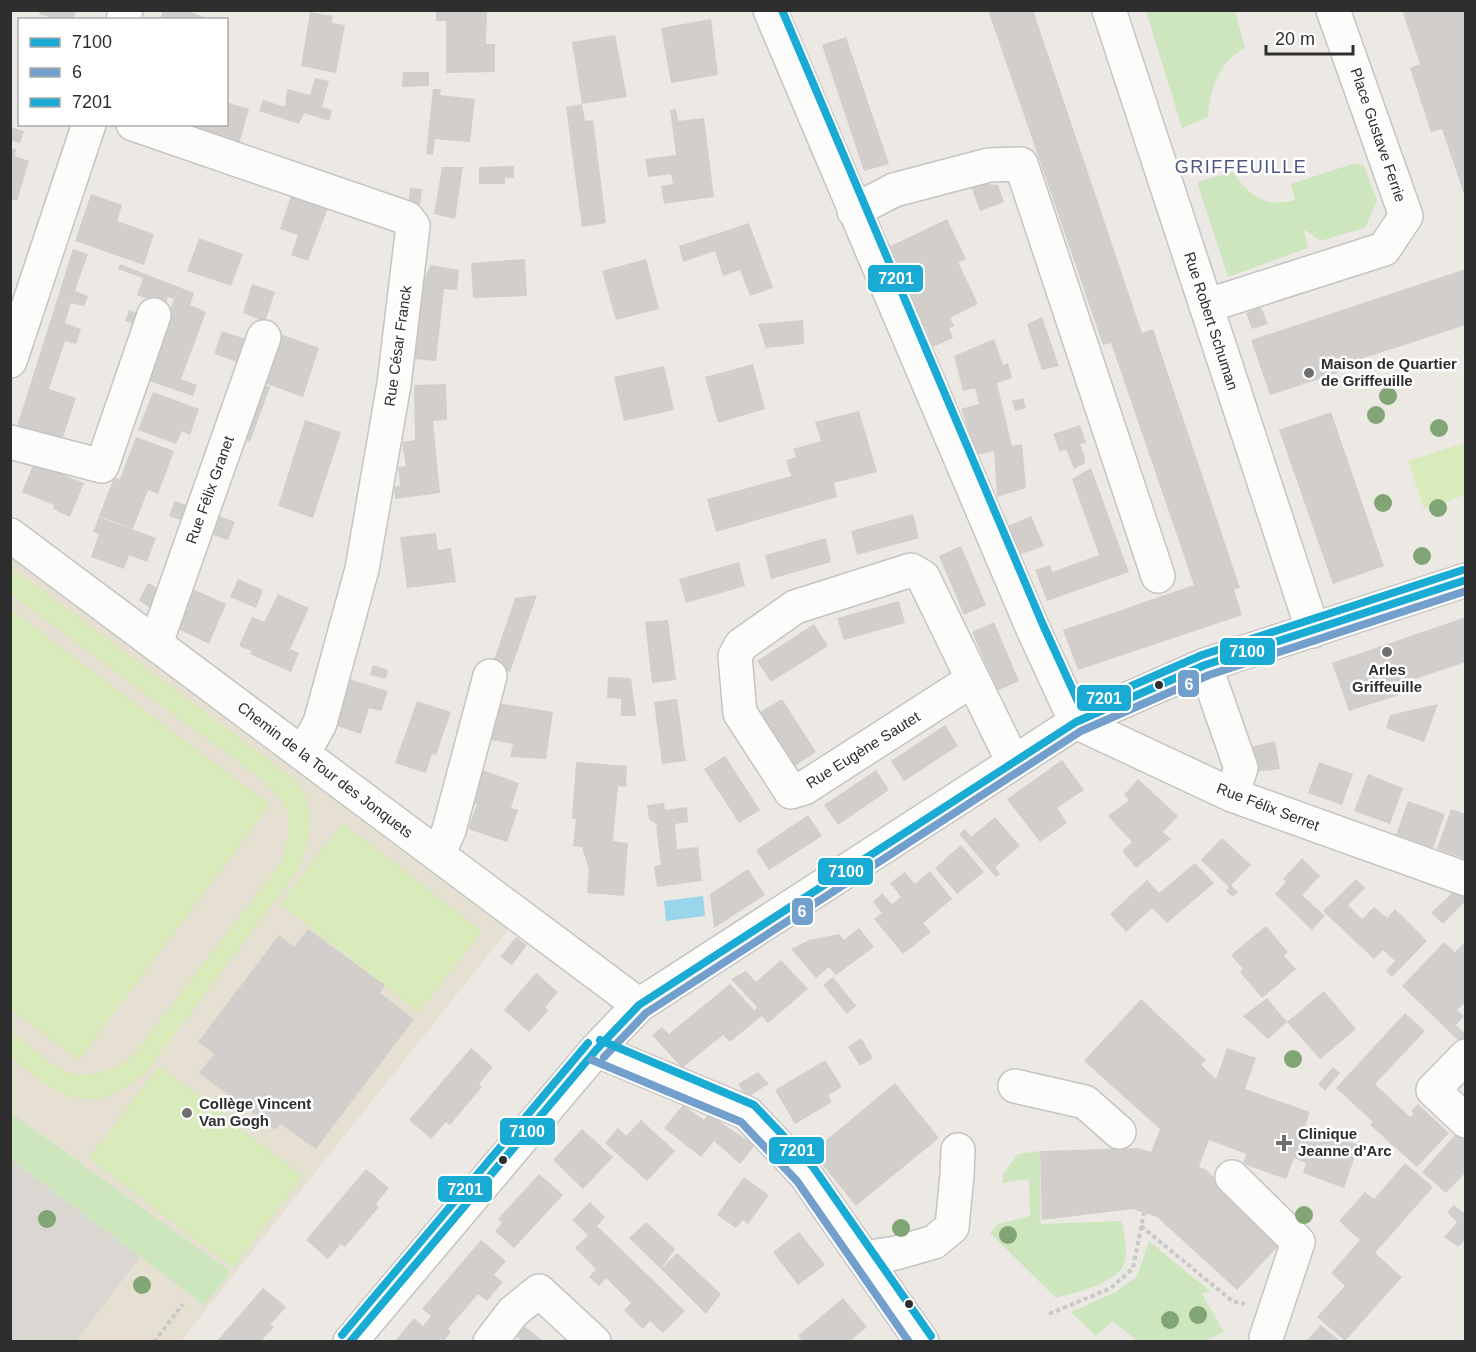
<svg xmlns="http://www.w3.org/2000/svg" width="1476" height="1352" font-family="Helvetica,sans-serif">
	<rect width="100%" height="100%" fill="#ece8e4"/>
	<!-- education -->
	<path fill="#e6e0d3" d="M10 546 508 930 181 1341H11Z"/>
	<!-- green -->
	<path fill="#cee6be" d="M1146 11H1235L1245 48C1219 62 1210 88 1208 117L1182 128Z
		M1355 163 1364 166 1377 200 1365 228 1320 241 1304 229 1308 248 1228 277 1197 182 1233 172C1249 196 1266 208 1295 200L1291 184Z
		M10 1112 231 1272 204 1305 11 1160Z
		M1040 1151 1041 1224 1122 1221C1124 1235 1129 1251 1124 1264 1116 1284 1074 1293 1056 1298L990 1233 998 1224 1030 1216 1029 1179 1003 1183V1174L1018 1154Z
		M1149 1241 1210 1291 1202 1294 1224 1332 1205 1341H1137L1113 1321 1096 1336 1071 1312 1116 1292 1137 1276Z"/>
	<!-- pitch -->
	<path fill="#d9eabb" d="M1465 443V495L1424 509 1408 461Z
		M10 566 289 775C294 781 301 787 304 793 315 816 308 845 300 867L145 1074C131 1083 116 1095 99 1098 64 1104 36 1077 11 1058V1031C57 1067 73 1094 131 1058L282 861C293 818 294 809 261 779L11 594Z
		M11 609 270 805 79 1060 11 1009Z
		M342 823 482 931 419 1012 280 904Z
		M159 1066 303 1176 233 1268 89 1158Z"/>
	<!-- plaza -->
	<path fill="#dad6d2" d="M11 1160 140 1257 76 1341H11Z"/>
	<!-- water -->
	<path fill="#99d6ec" d="M703 896 705 916 666 921 664 901Z"/>
	<!-- building -->
	<path fill="#d1cecb" d="M40 10H76L73 20H58L39 14Z
		M163 10H192L191 12 211 20H160Z
		M436 10H487L486 44H495V72L446 73V21H436Z
		M988 10H1033L1142 333 1153 329 1240 588 1234 589 1242 615 1078 670 1063 630 1194 585 1111 343 1103 345Z
		M1402 10H1466V200L1442 129 1431 132 1410 68 1420 64Z
		M310 12 333 16 332 23 345 25 336 73 301 66Z
		M711 19 718 75 671 83 661 28Z
		M615 35 627 97 582 104 572 42Z
		M846 37 889 164 864 171 822 45Z
		M403 72H429V86L402 87Z
		M315 78 329 81 322 107 332 110 329 121 304 113 299 124 259 111 263 100 285 107 287 89 310 95Z
		M433 89H441L440 95 475 99 470 142 435 139 433 155 426 154Z
		M226 102 249 109 239 144 190 129 191 124H226Z
		M582 104 585 121 593 120 606 223 582 227 566 107Z
		M676 109 678 121 704 118 714 197 664 204 661 186 673 184 671 174 648 177 645 159 676 155 670 110Z
		M10 127 24 131 20 143 10 140Z
		M10 148 16 149 15 156 29 161 17 201 10 199Z
		M514 166V178H505V184H479V167Z
		M442 167H463L455 219 434 214Z
		M986 184 998 185 1004 202 980 211 971 186Z
		M410 188 422 189 419 212 408 210Z
		M293 190 329 205 308 261 291 255 298 235 280 229Z
		M91 194 122 205 117 221 154 234 144 265 75 241Z
		M947 219 966 259 958 262 978 304 950 318 954 326 949 329 953 338 933 347 889 247Z
		M749 223 773 288 750 296 740 270 723 276 715 251 683 262 679 246Z
		M199 238 243 254 231 286 187 271Z
		M73 249 88 254 75 291 88 296 84 306 71 303 65 323 81 329 76 344 65 341 49 389 76 398 59 449 14 436Z
		M525 259 527 296 473 298 471 263Z
		M646 259 659 309 616 320 602 271Z
		M120 264 194 293 190 305 206 312 181 379 197 385 193 396 149 381 166 335 162 333 174 299 168 297 165 305 137 295 143 278 118 269Z
		M431 265 459 270 457 290 444 289 436 361 414 359 424 278Z
		M1466 269V325L1336 367 1338 373 1270 395 1251 340Z
		M252 284 275 292 265 322 243 313Z
		M1261 307 1268 324 1252 329 1246 313Z
		M129 310 148 317 143 333 130 329 132 323 125 321Z
		M1042 317 1059 366 1042 370 1027 324Z
		M803 320 804 344 766 348 758 324Z
		M222 331 249 340 240 363 214 354Z
		M278 333 319 348 303 397 261 382Z
		M994 339 1003 365 1008 363 1012 378 997 383 1012 446 1022 444 1026 488 997 497 994 451 977 455 961 409 979 404 975 388 963 391 954 356Z
		M753 364 765 409 718 423 705 377Z
		M664 366 674 410 624 421 614 377Z
		M255 382 270 387 250 442 235 437Z
		M446 384 447 420 433 421 440 493 395 499 394 487 400 485 398 467 406 466 402 442 415 440 414 385Z
		M153 392 199 409 190 435 182 431 176 444 138 430Z
		M1023 398 1026 408 1015 411 1012 401Z
		M859 411 877 472 834 483 837 497 716 532 707 499 791 476 786 460 796 457 793 449 821 441 815 422Z
		M1331 412 1384 566 1333 584 1279 430Z
		M305 420 341 432 313 518 278 506Z
		M1080 425 1086 443 1080 444 1085 457V463L1074 469 1066 449 1060 452 1053 434Z
		M136 437 174 451 158 494 148 490 133 529 99 516 114 478 120 479Z
		M34 463 84 483 70 517 53 509 54 505 22 492Z
		M1091 468 1129 572 1047 601 1035 570 1050 565 1052 572 1099 555 1072 479Z
		M175 501 195 508 189 523 169 516Z
		M208 512 235 522 228 540 201 531Z
		M913 514 919 538 857 555 851 531Z
		M1031 516 1044 546 1019 555 1008 526Z
		M99 517 156 538 147 562 129 555 124 569 91 557 99 534 93 532Z
		M436 533 438 550 451 548 456 582 407 588 400 537Z
		M826 538 831 562 771 579 765 555Z
		M961 546 986 605 964 615 939 556Z
		M739 562 745 586 686 603 679 579Z
		M238 579 263 590 256 608 230 597Z
		M148 583 163 591 155 606 150 608 139 600Z
		M186 586 226 604 209 644 168 624Z
		M278 594 309 608 290 649 299 653 291 672 250 654 252 651 239 646 252 617 264 622Z
		M537 595 510 672 492 666 515 598Z
		M899 601 905 623 844 640 837 618Z
		M1466 617V662L1397 685 1399 695 1349 711 1332 663Z
		M668 620 676 680 652 683 645 622Z
		M994 622 1019 681 997 691 972 632Z
		M814 624 828 646 771 682 757 661Z
		M373 665 388 670 386 679 370 675Z
		M608 677 631 678 636 716H621V699L607 698Z
		M346 678 388 691 381 711 369 708 361 734 331 724Z
		M677 699 686 761 662 764 654 702Z
		M782 699 816 752 795 766 760 712Z
		M417 701 451 712 436 755 432 754 426 773 395 763Z
		M486 701 553 712 546 759 510 757 513 744 476 737Z
		M1438 704 1424 742 1386 728 1390 715Z
		M945 725 958 746 904 781 891 761Z
		M1275 741 1280 769 1254 772 1250 747Z
		M725 756 760 810 739 823 704 769Z
		M1062 760 1084 790 1057 808 1067 823 1040 842 1007 799Z
		M576 762 627 766 626 787 618 786 613 841 628 843 624 896 587 893 589 870 582 847 573 846 576 819H572Z
		M1319 762 1353 774 1342 805 1308 793Z
		M473 767 519 783 511 808 518 810 507 842 468 829 477 804 462 799Z
		M876 770 889 790 838 825 824 805Z
		M1368 774 1403 788 1390 824 1354 811Z
		M1138 779 1178 816 1163 832 1171 839 1136 868 1122 851 1132 842 1108 816 1129 800 1124 795Z
		M1408 801 1445 814 1433 848 1396 835Z
		M664 803 665 810 687 807 688 822 675 824 677 849 698 847 702 881 657 887 654 866 661 865 656 826H659L649 819 647 805Z
		M1451 809 1466 814V859L1437 849Z
		M808 815 822 836 769 870 756 850Z
		M995 817 1020 846 995 867 1000 874 996 877 959 834 965 829 971 837Z
		M1222 838 1251 865 1231 885 1238 892 1233 897 1226 891 1229 887 1201 860Z
		M961 845 984 872 957 894 935 868Z
		M1302 858 1320 876 1302 895 1325 916 1312 930 1275 894 1286 882 1283 879Z
		M1195 863 1214 883 1167 923 1152 908 1126 932 1110 914 1147 880 1159 893Z
		M748 869 765 895 714 928 710 894Z
		M930 871 952 899 923 923 931 932 903 954 874 919 882 913 873 902 882 893 892 904 901 897 890 883 905 872 915 884Z
		M1356 879 1365 888 1348 905 1362 919 1374 907 1387 918 1395 909 1427 941 1392 977 1386 971 1395 961 1383 950 1374 959 1323 911Z
		M1453 892 1466 897V901L1443 924 1431 913Z
		M1266 926 1288 952 1284 956 1296 969 1262 998 1240 972 1243 969 1231 955Z
		M859 928 874 947 836 975 829 967 816 978 791 949 809 940 839 934 844 940Z
		M308 929 385 985 380 993 414 1019 316 1149 280 1124 275 1130 199 1073 214 1054 198 1042 279 935 294 947Z
		M516 937 527 945 512 965 500 957Z
		M1466 941V1002L1457 1010 1464 1016 1456 1025 1466 1034V1041L1462 1044 1402 986 1444 942 1455 952Z
		M781 960 808 989 768 1023 762 1016 730 1042 723 1035 682 1068 652 1035 662 1027 669 1034 730 984 754 1010 756 1009 757 1007 731 979 746 971 756 982Z
		M536 973 558 992 545 1007 548 1011 529 1032 504 1010Z
		M833 977 856 1006 847 1014 823 985Z
		M1324 991 1356 1029 1320 1059 1287 1022Z
		M1267 998 1287 1022 1268 1039 1243 1016Z
		M1141 999 1206 1060 1201 1065 1216 1079 1227 1048 1256 1058 1245 1089 1310 1112 1303 1132 1315 1136 1317 1129 1359 1145 1344 1188 1303 1173 1306 1163 1294 1158 1286 1179 1243 1164 1246 1154 1209 1140 1199 1167 1205 1169 1284 1240 1237 1290 1157 1217 1144 1213 1133 1209 1042 1220 1040 1151 1138 1148 1151 1152 1160 1129 1084 1061Z
		M1405 1013 1425 1031 1375 1084 1410 1117 1414 1113 1411 1111 1418 1104 1449 1133 1417 1167 1370 1125 1373 1122 1336 1088Z
		M861 1038 873 1058 860 1066 848 1047Z
		M471 1048 493 1067 479 1084 482 1087 450 1125 446 1122 431 1139 409 1120Z
		M825 1060 842 1087 828 1095 832 1102 795 1124 775 1090Z
		M1333 1067 1340 1073 1325 1091 1318 1084Z
		M758 1072 769 1084 747 1097 738 1084Z
		M895 1083 939 1138 856 1206 812 1152Z
		M683 1105 704 1120 708 1114 755 1145 740 1164 714 1141 701 1157 664 1128Z
		M641 1120 675 1151 647 1181 605 1143 618 1128 626 1136Z
		M1461 1128 1466 1132V1172L1446 1193 1422 1172Z
		M582 1129 613 1157 583 1189 553 1160Z
		M1405 1163 1433 1187 1375 1253 1402 1277 1345 1341 1317 1317 1345 1286 1331 1273 1360 1240 1339 1221 1365 1192 1374 1199Z
		M366 1169 389 1188 376 1204 379 1207 345 1247 341 1244 328 1259 306 1240Z
		M539 1174 563 1195 514 1248 495 1231 502 1223 498 1219Z
		M744 1177 769 1195 748 1224 743 1220 736 1228 717 1215Z
		M590 1202 605 1217 597 1226 685 1311 663 1333 650 1321 643 1329 624 1310 631 1303 606 1278 599 1286 589 1277 596 1269 575 1248 588 1235 572 1220Z
		M1454 1205 1466 1215V1239L1458 1247 1444 1237 1457 1222 1447 1212Z
		M646 1222 675 1249 661 1269 629 1238Z
		M799 1232 825 1265 798 1285 773 1252Z
		M481 1240 506 1261 494 1275 503 1282 487 1301 478 1294 448 1329 451 1332 444 1341 440 1339 437 1341H395L414 1318 423 1326 431 1316 422 1309Z
		M677 1253 721 1294 706 1314 661 1269Z
		M263 1288 286 1307 270 1325 274 1327 261 1341H217Z
		M843 1298 867 1327 850 1341H803L798 1336Z
		M522 1324 543 1341H522L513 1334Z
		M1321 1325 1340 1341H1306Z"/>
	<g fill="none" stroke-linecap="round" stroke-linejoin="round">
		<defs>
			<path id="minor" d="M770 10 1033 629 1076 722
				M1109 10 1313 631
				M123 20 126 10
				M133 124 407 218 413 226 394 384 362 569 320 723 303 754
				M854 211 894 190 989 165 1021 164 1158 576
				M1206 306 1384 249 1406 216 1333 10
				M10 361 89 124
				M10 442 102 466 154 315
				M10 535 639 1005
				M156 643 264 337
				M1205 665 1241 768 1232 795
				M972 680 804 788 791 792 740 713 735 656 741 645 795 607 911 570 923 577 1013 762
				M1076 722 1232 795 1466 879
				M438 855 449 830 490 676
				M596 1050 747 1113 805 1174 922 1342
				M1466 1056 1433 1090 1466 1121
				M1015 1086 1085 1102 1119 1132
				M1232 1177 1298 1242 1266 1338
				M864 1258 896 1253 934 1242 952 1227 957 1175 958 1150
				M350 1342 596 1050 639 1005 1076 722 1205 665 1466 580
				M490 1342 513 1312 539 1291 594 1342"/>
		</defs>
		<!-- minor casing -->
		<use href="#minor" stroke="#c5c4c5" stroke-width="36"/>
		<!-- path -->
		<path stroke="#c9c9c8" stroke-width="4" stroke-dasharray="4.5 3" stroke-linecap="butt" d="M1141 1226 1232 1301 1245 1304
			M1049 1314 1111 1288 1133 1268 1144 1213
			M154 1342 183 1304"/>
		<!-- minor -->
		<use href="#minor" stroke="#fcfcfb" stroke-width="33"/>
		<defs>
			<path id="bus-1" d="M350 1342 596 1050 639 1005 1076 722 1205 665 1466 580"/>
			<path id="bus-2" d="M604 1057 646 1013 1081 731 1209 675 1466 591
				M592 1060 741 1122 797 1181 909 1342"/>
			<path id="bus-3" d="M782 10 1043 625 1081 708 1202 655 1463 570
				M600 1040 754 1105 813 1167 931 1336
				M342 1335 588 1043"/>
		</defs>
		<!-- bus-1 casing -->
		<use href="#bus-1" stroke="#fff" stroke-width="12"/>
		<!-- bus-2 casing -->
		<use href="#bus-2" stroke="#fff" stroke-width="12"/>
		<!-- bus-3 casing -->
		<use href="#bus-3" stroke="#fff" stroke-width="12"/>
		<!-- bus-1 -->
		<use href="#bus-1" stroke="#1aabd5" stroke-width="8"/>
		<!-- bus-2 -->
		<use href="#bus-2" stroke="#729fcb" stroke-width="8"/>
		<!-- bus-3 -->
		<use href="#bus-3" stroke="#1aabd5" stroke-width="8"/>
	</g>
	<!-- trees -->
	<g fill="#82a575">
		<circle cx="1388" cy="396" r="9"/>
		<circle cx="1376" cy="415" r="9"/>
		<circle cx="1439" cy="428" r="9"/>
		<circle cx="1383" cy="503" r="9"/>
		<circle cx="1438" cy="508" r="9"/>
		<circle cx="1422" cy="556" r="9"/>
		<circle cx="1293" cy="1059" r="9"/>
		<circle cx="1304" cy="1215" r="9"/>
		<circle cx="47" cy="1219" r="9"/>
		<circle cx="901" cy="1228" r="9"/>
		<circle cx="1008" cy="1235" r="9"/>
		<circle cx="142" cy="1285" r="9"/>
		<circle cx="1198" cy="1315" r="9"/>
		<circle cx="1170" cy="1320" r="9"/>
	</g>
	<!-- markers -->
	<g fill="#706f6e" stroke="#fff" stroke-width="2">
		<circle cx="1309" cy="373" r="6"/>
		<circle cx="1387" cy="652" r="6"/>
		<circle cx="187" cy="1113" r="6"/>
		<path d="M1281 1134h6v6h6v6h-6v6h-6v-6h-6v-6h6z"/>
	</g>
	<g fill="#2e2e2e" stroke="#fff" stroke-width="2">
		<circle cx="1159" cy="685" r="5"/>
		<circle cx="503" cy="1160" r="5"/>
		<circle cx="909" cy="1304" r="5"/>
	</g>
	<g text-anchor="middle" stroke-width="5" stroke-linejoin="round" paint-order="stroke">
		<!-- street labels -->
		<g font-size="15" fill="#2e2e2e" stroke="#fff">
			<text transform="translate(1378 135) rotate(71)" y="5">Place Gustave Ferrie</text>
			<text transform="translate(1211 321) rotate(72)" y="5">Rue Robert Schuman</text>
			<text transform="translate(398 346) rotate(-82)" y="5">Rue César Franck</text>
			<text transform="translate(210 490) rotate(-70)" y="5">Rue Félix Granet</text>
			<text transform="translate(863 750) rotate(-32)" y="5">Rue Eugène Sautet</text>
			<text transform="translate(325 770) rotate(37)" y="5">Chemin de la Tour des Jonquets</text>
			<text transform="translate(1268 807) rotate(21)" y="5">Rue Félix Serret</text>
		</g>
		<!-- poi labels -->
		<g font-size="15" font-weight="bold" fill="#2e2e2e" stroke="#fff" text-anchor="start">
			<text x="1321" y="369">Maison de Quartier<tspan x="1321" dy="17">de Griffeuille</tspan></text>
			<text x="1387" y="675" text-anchor="middle">Arles<tspan x="1387" dy="17">Griffeuille</tspan></text>
			<text x="199" y="1109">Collège Vincent<tspan x="199" dy="17">Van Gogh</tspan></text>
			<text x="1298" y="1139">Clinique<tspan x="1298" dy="17">Jeanne d'Arc</tspan></text>
		</g>
		<!-- quarter labels -->
		<g font-size="18" letter-spacing="1.5" fill="#4d5680" stroke="#fff">
			<text x="1241" y="173">GRIFFEUILLE</text>
		</g>
	</g>
	<g stroke="#fff" stroke-width="2">
		<rect x="867" y="264" width="57" height="29" rx="6" fill="#1aabd5"/>
		<rect x="1219" y="637" width="57" height="29" rx="6" fill="#1aabd5"/>
		<rect x="1177" y="669" width="23" height="29" rx="6" fill="#729fcb"/>
		<rect x="1076" y="684" width="56" height="28" rx="6" fill="#1aabd5"/>
		<rect x="817" y="857" width="57" height="29" rx="6" fill="#1aabd5"/>
		<rect x="791" y="897" width="23" height="29" rx="6" fill="#729fcb"/>
		<rect x="499" y="1117" width="57" height="29" rx="6" fill="#1aabd5"/>
		<rect x="768" y="1136" width="57" height="29" rx="6" fill="#1aabd5"/>
		<rect x="437" y="1175" width="56" height="28" rx="6" fill="#1aabd5"/>
	</g>
	<g font-size="16" text-anchor="middle" font-weight="bold" fill="#fff">
		<text x="896" y="284">7201</text>
		<text x="1247" y="657">7100</text>
		<text x="1189" y="690">6</text>
		<text x="1104" y="704">7201</text>
		<text x="846" y="877">7100</text>
		<text x="802" y="917">6</text>
		<text x="527" y="1137">7100</text>
		<text x="797" y="1156">7201</text>
		<text x="465" y="1195">7201</text>
	</g>
	<!-- border -->
	<rect width="1476" height="1352" fill="none" stroke="#2e2e2e" stroke-width="24"/>
	<!-- legend -->
	<rect x="18" y="18" width="210" height="108" fill="#ffffff" stroke="#ababab" stroke-width="1.5"/>
	<rect x="30" y="38" width="30" height="9" fill="#1aabd5" stroke="#ababab" stroke-width="1.5"/>
	<text x="72" y="48" font-size="18" fill="#2e2e2e">7100</text>
	<rect x="30" y="68" width="30" height="9" fill="#729fcb" stroke="#ababab" stroke-width="1.5"/>
	<text x="72" y="78" font-size="18" fill="#2e2e2e">6</text>
	<rect x="30" y="98" width="30" height="9" fill="#1aabd5" stroke="#ababab" stroke-width="1.5"/>
	<text x="72" y="108" font-size="18" fill="#2e2e2e">7201</text>
	<!-- scale -->
	<path d="M1266 45v9h87v-9" fill="none" stroke="#2e2e2e" stroke-width="3"/>
	<text x="1275" y="45" font-size="18" fill="#2e2e2e" stroke="#ffffff" stroke-width="4.5" paint-order="stroke">20 m</text>
</svg>
